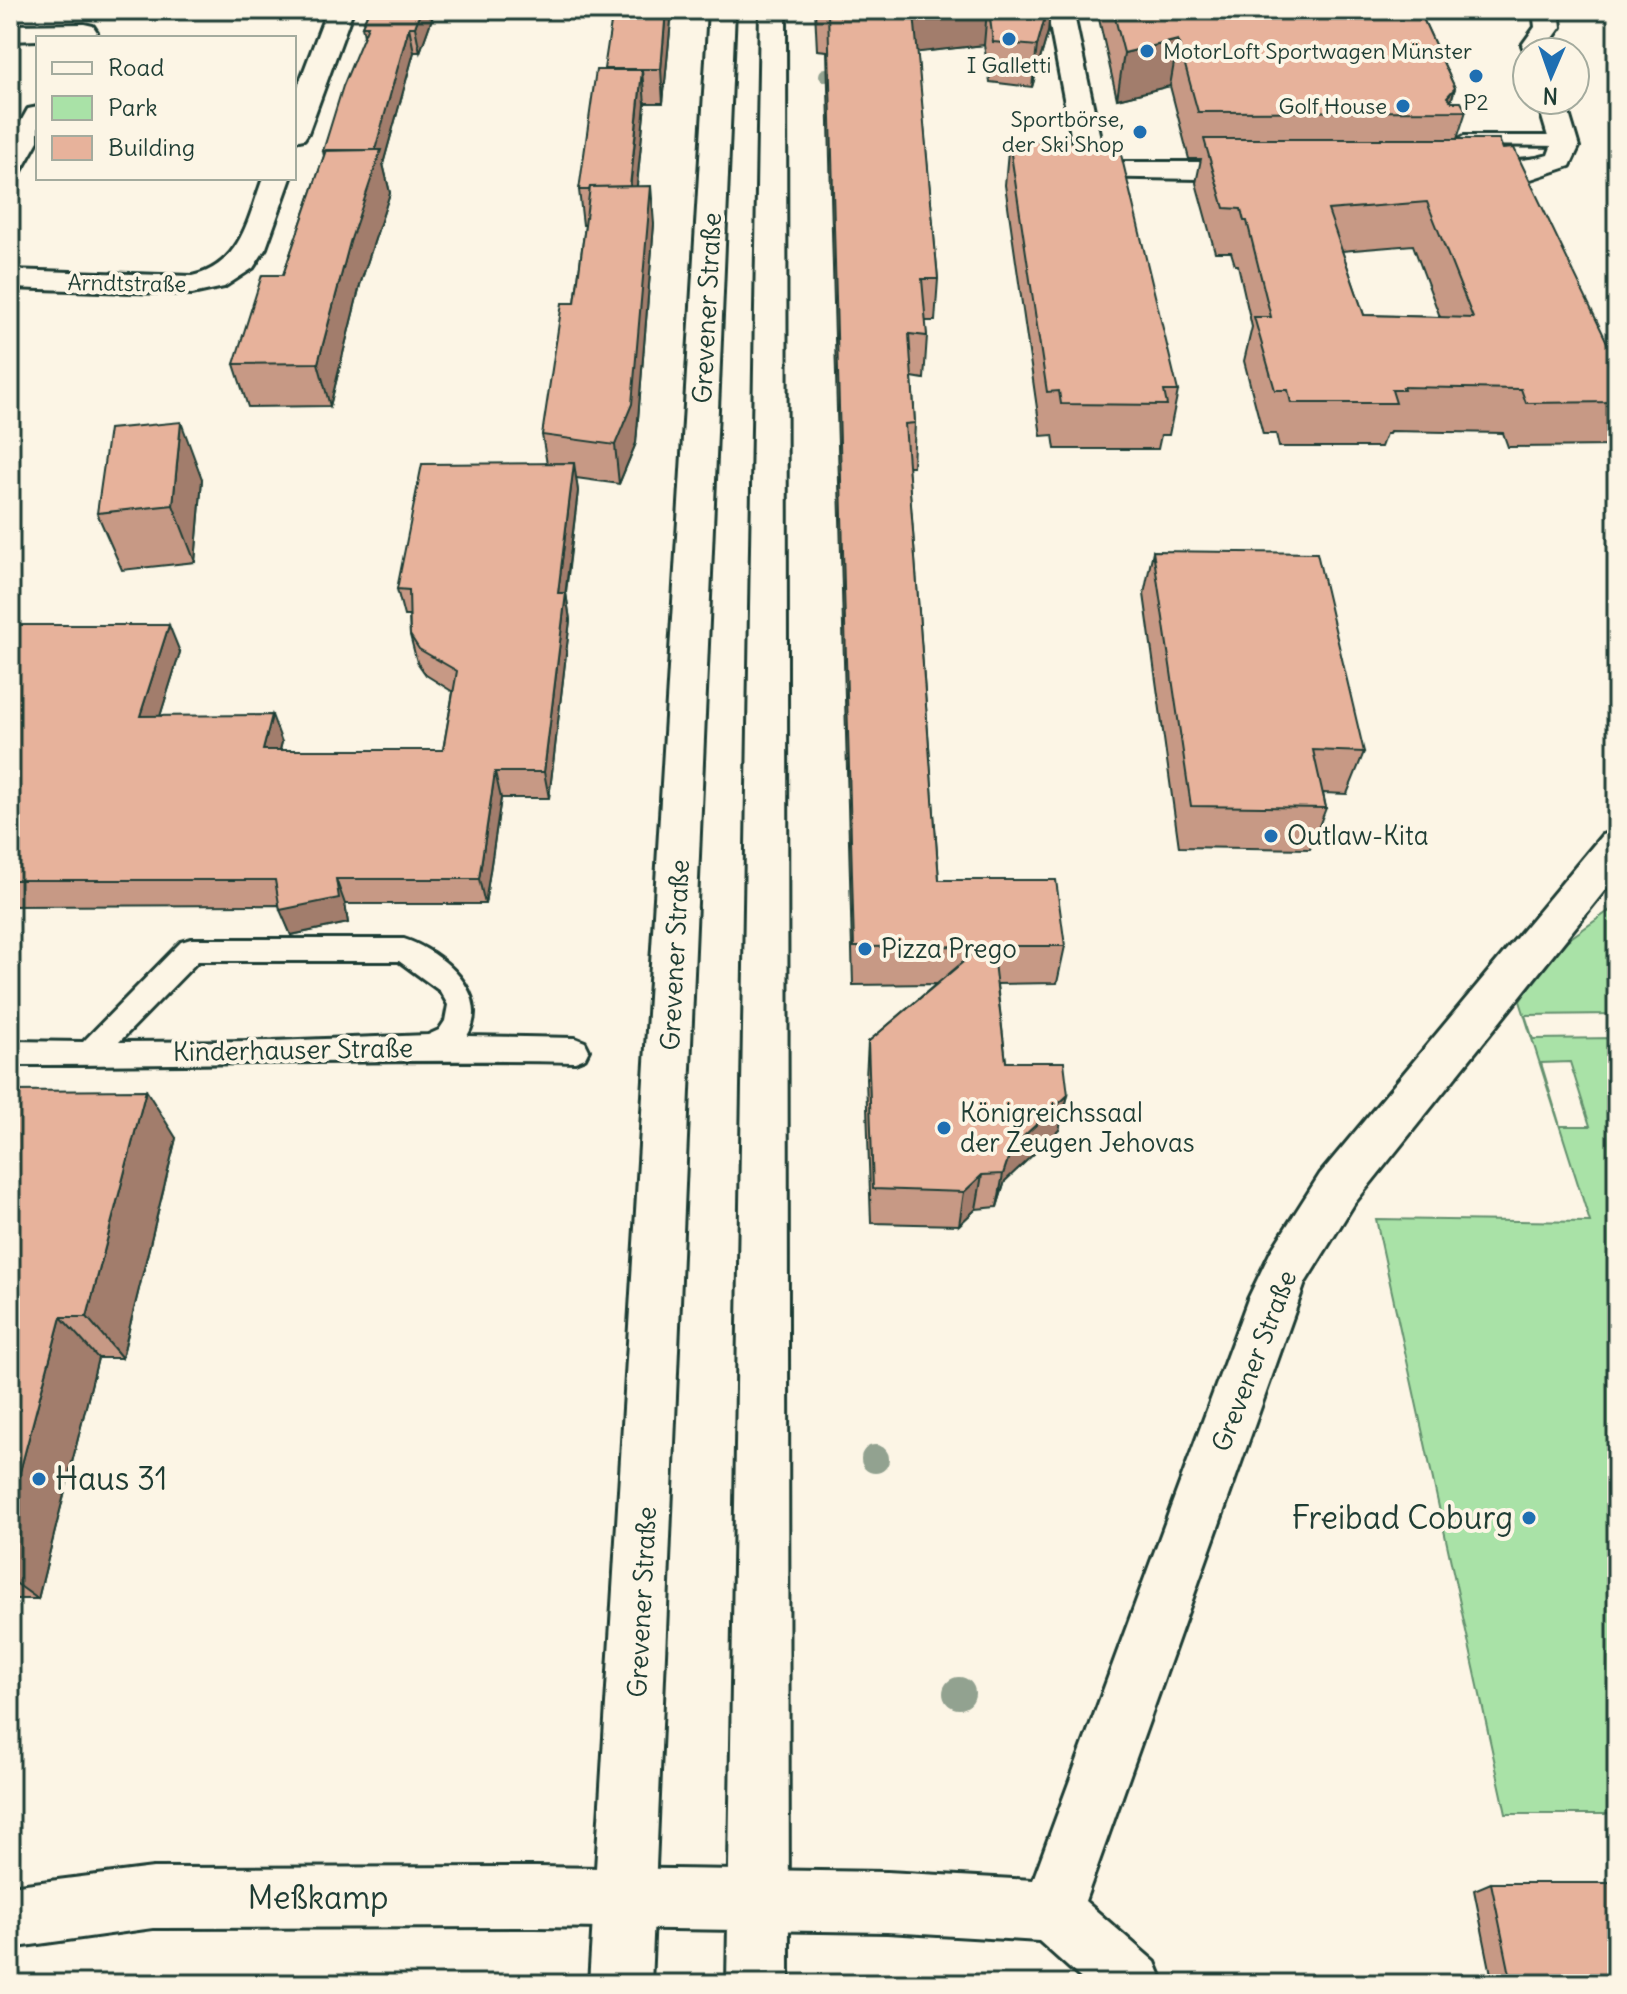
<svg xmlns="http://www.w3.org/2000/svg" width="1627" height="1994" font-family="Delius,sans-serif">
	<rect width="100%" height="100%" fill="#fcf5e5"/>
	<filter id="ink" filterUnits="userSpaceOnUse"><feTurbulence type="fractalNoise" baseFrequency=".0125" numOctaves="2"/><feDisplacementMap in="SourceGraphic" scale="16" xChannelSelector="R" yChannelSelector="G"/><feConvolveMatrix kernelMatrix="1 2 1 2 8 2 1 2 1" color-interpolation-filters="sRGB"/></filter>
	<g filter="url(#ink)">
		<!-- green -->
		<path fill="#a9e2a7" stroke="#64906e" stroke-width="2" fill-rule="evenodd" d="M1613 908H1617L1614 909 1617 916V1014L1525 1015 1533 1039 1617 1038V1814H1506L1376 1219 1590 1222 1520 1001 1555 949ZM1570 1062 1590 1126H1560L1541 1063Z"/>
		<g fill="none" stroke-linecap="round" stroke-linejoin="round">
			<defs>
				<path id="service" d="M1464 136H1563L1572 141 1563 146 1458 145 1455 141Z
					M191 939H404C441 951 493 994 467 1036L575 1038 585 1042 589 1050 585 1058 575 1062C387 1058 198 1066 10 1065V1041L83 1042 181 942ZM198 961H399L440 991 448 1005 445 1021 439 1030 428 1035 273 1041 119 1042Z"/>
				<path id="minor" d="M327 10H353L308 133 304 139 294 141V97Z
					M1047 10H1073L1105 162H1257L1267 165 1271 171 1267 177 1257 180 1082 177 1078 171Z
					M1533 10H1559L1561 27 1548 45 1550 52H1527V57L1522 45 1535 27Z
					M84 24 93 26 97 32 93 38 10 41V25Z
					M1537 100H1565L1579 147 1570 166 1531 179 1456 176 1452 170 1456 164C1487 156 1517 165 1548 155L1551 147Z
					M38 107V141L20 173 10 176V141L28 109Z
					M263 178H291L266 248 253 268 224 287 192 294 10 288V270L192 276C241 265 248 219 263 178Z
					M1617 830V875L1354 1204 1305 1283 1085 1901 1155 1962 1164 1984H1087L1039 1941 887 1932 536 1927 153 1928 10 1948V1886L153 1868 536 1867 887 1872 1033 1880 1248 1299 1271 1251 1320 1174 1602 835Z"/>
				<path id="secondary" d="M709 10H735L651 1984H589Z
					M760 10H786L789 1984H727Z"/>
			</defs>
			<!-- service casing -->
			<use href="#service" stroke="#1f3d34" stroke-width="6"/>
			<!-- minor casing -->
			<use href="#minor" stroke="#1f3d34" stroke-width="6"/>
			<!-- secondary casing -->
			<use href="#secondary" stroke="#1f3d34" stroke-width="6"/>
			<!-- service -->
			<use href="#service" fill="#fcf5e5" fill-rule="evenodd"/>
			<!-- minor -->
			<use href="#minor" fill="#fcf5e5" fill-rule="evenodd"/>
			<!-- secondary -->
			<use href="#secondary" fill="#fcf5e5" fill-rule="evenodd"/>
		</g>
		<!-- trees -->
		<g fill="#92a290">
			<circle cx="826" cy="75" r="7"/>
			<circle cx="875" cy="1459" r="14"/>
			<circle cx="959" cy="1693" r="16"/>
		</g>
		<!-- wall -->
		<path fill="#c79985" stroke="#1f3d34" stroke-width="2" fill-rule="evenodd" d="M369 10H435L420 52H414L383 164 390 193 360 285 330 406 248 407 234 364 283 275 324 156 323 151 364 36 362 26Z
			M672 10 663 103H645L637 186 654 224 636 443 619 484 576 478 578 491 566 593 570 620 549 798H501L485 904H345L348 923 291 935 279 905 10 906V625L180 652 160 716 282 742 280 750H443L453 692 426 675 417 662 410 635 409 616H404L397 589 547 464 542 435 575 303 585 225H583L579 190 604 70Z
			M815 10H1050L1048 32 1032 87 990 82 984 45 917 52 938 279 935 321H925L927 336 924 379 912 377 915 423 913 466H908L939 880 1065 946 1057 983 997 984 1006 1062 1068 1095 1059 1130 1005 1181 997 1207 976 1209 959 1225 871 1223 866 1078 868 1042 936 984 853 985 827 51 817 50Z
			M1097 10H1419L1455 88 1451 101 1466 111 1457 139 1503 149 1617 363V442L1615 446 1508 447 1503 433 1390 431 1389 434H1386L1381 447H1279L1276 434H1263L1244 361 1252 327 1238 265H1235L1231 252H1215L1196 183 1201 159H1189L1170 86 1117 99ZM1413 245 1440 317 1364 315 1342 251Z
			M1009 141 1178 391 1169 435H1161L1158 449H1055L1053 435 1041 436 1005 185Z
			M202 479 195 562 122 570 97 513Z
			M1153 551 1364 752 1347 794 1323 793 1326 808 1310 849 1179 847 1144 594Z
			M10 1091 176 1138 122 1358H98L38 1599H10Z
			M1491 1883 1617 1984H1493L1474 1890Z"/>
		<!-- shaded-wall -->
		<path fill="#a27d6c" stroke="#1f3d34" stroke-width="2" d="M421 10H435L420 52 415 27Z
			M666 10H672L663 103 661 69Z
			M936 10H987L984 45 912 53 914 13Z
			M1047 10H1050L1048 32 1032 87 1037 46Z
			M409 27 414 52 383 164 390 193 360 285 330 406 318 363 374 150Z
			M1178 40 1170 86 1117 99 1124 53Z
			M642 70 645 104 633 224 630 190Z
			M1455 88 1448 111 1447 97Z
			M651 186 654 224 636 443 619 484 615 445Z
			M181 422 202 479 195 562 173 505Z
			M574 463 578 491 562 620 558 593Z
			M566 593 570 620 549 798 544 772Z
			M169 625 180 652 152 742 140 716Z
			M272 715 282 742 273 777 263 750Z
			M495 772 501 798 485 904 479 879Z
			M336 879 345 904 348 923 291 935 280 910Z
			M146 1090 176 1138 122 1358 87 1317Z
			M1068 1095 1059 1130 1005 1181 997 1207 1003 1174 1012 1147Z
			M982 1175 976 1209 959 1225 964 1192Z
			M61 1317 98 1358 38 1599 10 1579V1509Z"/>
		<!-- building -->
		<path fill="#e7b29b" stroke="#1f3d34" stroke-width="2" fill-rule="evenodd" d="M369 10H421L415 27H409L375 150 323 151 343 86 368 26H362Z
			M613 10H666L661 69H604Z
			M821 10H936L914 13 938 279H922L927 336 909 334 915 423 905 424 939 880H1056L1065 946H992L1006 1062H1064L1068 1095 1012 1147 1003 1174 982 1175 964 1192 873 1189 868 1042 982 946 854 947 828 11Z
			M989 10H1047L1037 46 993 42Z
			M1113 10H1419L1455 88 1447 97 1452 102H1461L1466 111 1198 112 1178 40 1124 53Z
			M596 70H642L630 186 590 187 589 190H579Z
			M1204 139H1499L1503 149 1514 148 1617 363V402L1526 403 1521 389 1403 387 1404 390H1392L1396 403H1291L1288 390H1275L1254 317H1271L1247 221H1244L1241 209 1224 208ZM1427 202 1473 318 1364 315 1328 210Z
			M1009 141 1118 142 1178 391H1164L1167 405 1061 404 1059 391 1047 392Z
			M326 150H381L350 242 318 363 234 364 262 275H283Z
			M651 186 632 404 615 445 542 435 562 303H575L590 187Z
			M181 422 173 505 97 513 109 429Z
			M574 463 558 593H566L544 772H495L479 879H336L339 898 280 910 275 880H10V625H169L140 716 272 715 263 750H443L457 671 419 649 410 635 409 590 397 589 422 464Z
			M1153 551 1317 553 1364 752 1313 750 1326 808 1191 806Z
			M146 1090 87 1317H61L10 1509V1091Z
			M1491 1883H1617V1984H1512Z"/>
	</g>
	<!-- markers -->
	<g fill="#1f6fb2" stroke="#fcf5e5" stroke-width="3">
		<circle cx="1009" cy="39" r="8"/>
		<circle cx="1147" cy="51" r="8"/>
		<circle cx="1476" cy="76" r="8"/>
		<circle cx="1403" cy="106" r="8"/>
		<circle cx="1140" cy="132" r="8"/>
		<circle cx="1271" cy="836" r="8"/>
		<circle cx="865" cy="949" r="8"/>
		<circle cx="944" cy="1128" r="8"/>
		<circle cx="39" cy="1479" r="8"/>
		<circle cx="1529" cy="1518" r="8"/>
	</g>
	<g text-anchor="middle" stroke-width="8" stroke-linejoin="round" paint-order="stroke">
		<!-- far-poi labels -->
		<g font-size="22" fill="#1f3d34" stroke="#fcf5e5">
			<text x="1163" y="59" text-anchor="start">MotorLoft Sportwagen Münster</text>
			<text x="1009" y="73">I Galletti</text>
			<text x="1476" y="110">P2</text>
			<text x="1387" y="114" text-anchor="end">Golf House</text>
			<text x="1124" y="127" text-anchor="end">Sportbörse,<tspan x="1124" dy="25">der Ski Shop</tspan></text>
		</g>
		<!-- far-street labels -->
		<g font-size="22" fill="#1f3d34" stroke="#fcf5e5">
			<text transform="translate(127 283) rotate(1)" y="8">Arndtstraße</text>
		</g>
		<!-- street labels -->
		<g font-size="26" fill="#1f3d34" stroke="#fcf5e5">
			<text transform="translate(707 308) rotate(-87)" y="9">Grevener Straße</text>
			<text transform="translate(675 955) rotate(-87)" y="9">Grevener Straße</text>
			<text transform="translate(293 1050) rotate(-1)" y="9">Kinderhauser Straße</text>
			<text transform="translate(1254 1361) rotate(-69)" y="9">Grevener Straße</text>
			<text transform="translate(642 1602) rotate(-87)" y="9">Grevener Straße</text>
		</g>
		<!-- poi labels -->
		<g font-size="26" fill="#1f3d34" stroke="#fcf5e5" text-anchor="start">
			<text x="1287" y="845">Outlaw-Kita</text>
			<text x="881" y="958">Pizza Prego</text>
			<text x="960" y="1122">Königreichssaal<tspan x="960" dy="30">der Zeugen Jehovas</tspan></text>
		</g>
		<!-- near-poi labels -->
		<g font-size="32" fill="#1f3d34" stroke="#fcf5e5" text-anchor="start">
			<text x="55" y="1490">Haus 31</text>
			<text x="1513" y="1529" text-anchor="end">Freibad Coburg</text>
		</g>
		<!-- near-street labels -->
		<g font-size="32" fill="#1f3d34" stroke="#fcf5e5">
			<text x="318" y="1909">Meßkamp</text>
		</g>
	</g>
	<!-- margin -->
	<rect width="1627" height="1994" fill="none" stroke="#fcf5e5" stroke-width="40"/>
	<rect x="20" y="20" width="1587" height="1954" fill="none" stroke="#1f3d34" stroke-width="3" filter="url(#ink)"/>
	<!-- legend -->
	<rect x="36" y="36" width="260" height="144" fill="#fcf5e5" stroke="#a4ab9e" stroke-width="2"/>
	<rect x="52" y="62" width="40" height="12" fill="#fcf5e5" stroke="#a4ab9e" stroke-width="2"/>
	<text x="108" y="76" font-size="24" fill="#1f3d34">Road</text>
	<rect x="52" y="96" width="40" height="24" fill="#a9e2a7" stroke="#a4ab9e" stroke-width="2"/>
	<text x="108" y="116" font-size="24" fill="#1f3d34">Park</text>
	<rect x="52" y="136" width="40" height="24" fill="#e7b29b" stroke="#a4ab9e" stroke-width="2"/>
	<text x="108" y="156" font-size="24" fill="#1f3d34">Building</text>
	<!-- north arrow -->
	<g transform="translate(1551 76) rotate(182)"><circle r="38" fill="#fcf5e5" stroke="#a4ab9e" stroke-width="2"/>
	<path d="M0-6L14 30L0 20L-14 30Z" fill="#1f6fb2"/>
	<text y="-12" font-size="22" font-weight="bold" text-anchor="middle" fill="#1f3d34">N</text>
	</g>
</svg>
